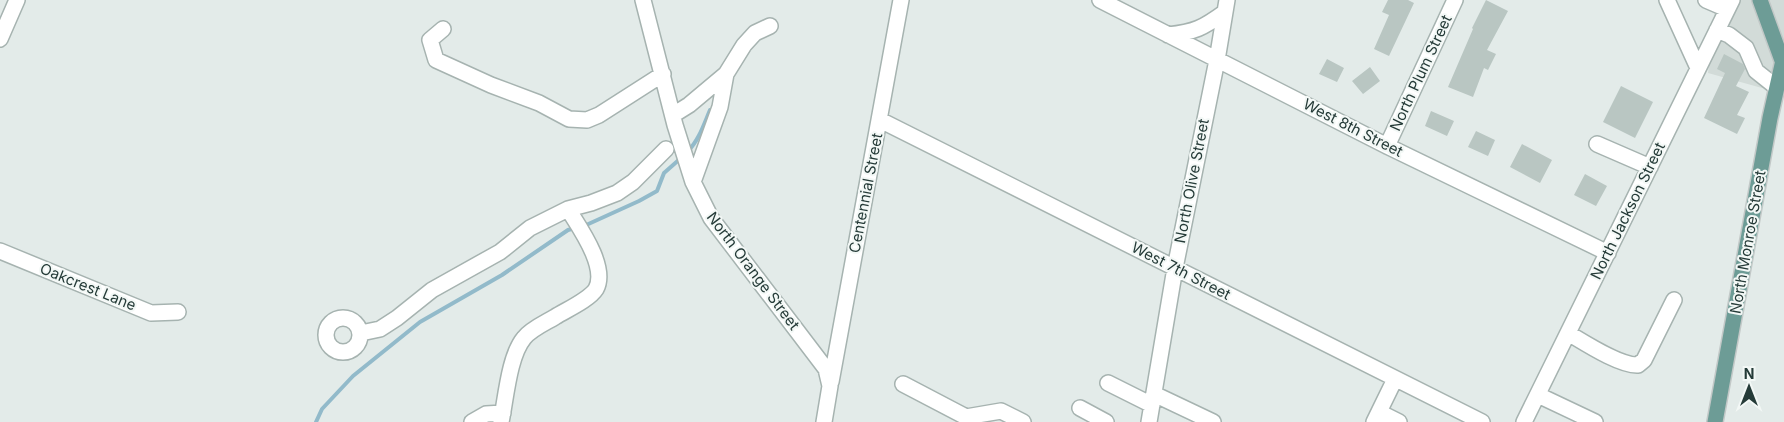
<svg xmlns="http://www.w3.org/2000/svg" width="1784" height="422" font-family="Inter,sans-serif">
	<rect width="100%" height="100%" fill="#e3ebe9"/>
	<!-- built -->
	<path fill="#d2dbd8" d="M1716 0H1784V94L1708 73Z"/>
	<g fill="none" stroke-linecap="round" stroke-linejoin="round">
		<!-- stream -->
		<path stroke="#92baca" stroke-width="4" d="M688 151C699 140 704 124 710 110
			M584 226 639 201 657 191 664 173 681 158
			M316 422 322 409 353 376 420 322 502 275 568 230 575 228"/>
	</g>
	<!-- building -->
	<path fill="#b9c6c2" d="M1388 0H1408L1414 3 1389 56 1374 49 1389 15 1382 12Z
		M1486 0 1508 11 1487 50 1496 54 1488 70 1484 68 1473 97 1448 87 1473 29 1472 28Z
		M1724 54 1743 64 1745 69 1736 86 1749 92 1737 115 1745 118 1737 134 1704 118 1725 73 1717 69Z
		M1327 59 1344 68 1337 82 1319 74Z
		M1370 67 1380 81 1363 94 1352 81Z
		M1621 86 1653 102 1635 138 1603 122Z
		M1431 111 1454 121 1447 136 1425 126Z
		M1476 131 1495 140 1488 156 1468 147Z
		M1522 144 1552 160 1540 183 1510 167Z
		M1585 174 1607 186 1596 206 1574 195Z"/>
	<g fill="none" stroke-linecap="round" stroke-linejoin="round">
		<defs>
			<path id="minor" d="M643 0 675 125 693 182 711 218 826 369 830 386 824 422
				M1100 0 1387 146 1608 253
				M1667 0 1698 68
				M1706 0 1727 9
				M443 29 430 40 436 60 491 85 539 103 569 119 587 120 599 115 663 74
				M1717 30 1729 35 1746 48 1756 71 1776 87
				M1168 35C1195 32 1203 28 1225 12
				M0 39 17 0
				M673 115 689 105 726 74 744 45 755 33 770 26
				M880 120 1482 422
				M1597 144 1650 167
				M1387 146 1455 0
				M693 182 720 107 726 74
				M0 251 151 313 178 312
				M326 335a17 17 0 1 1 34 0a17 17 0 1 1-34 0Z
				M361 333 380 329 397 318 432 290 500 252 530 228 568 209 591 203 617 193 633 182 666 149
				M1568 333C1585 343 1620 366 1638 365L1644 360 1674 300
				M831 382 901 0
				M1108 383 1152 405
				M903 384 966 417 1001 411 1023 422
				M1154 394 1213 422
				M1538 395 1595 422
				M1080 408 1106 422
				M1379 412 1399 422
				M472 422 486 414 503 413
				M501 422C506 398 509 356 524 338 531 329 545 323 555 317 566 310 589 300 596 289 608 267 579 227 568 209
				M1149 422 1175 268 1217 60 1227 0
				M1374 422 1395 379
				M1524 422 1732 0"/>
			<path id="major" d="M1760 0 1784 66
				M1715 422 1770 118 1784 56"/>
		</defs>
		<!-- minor casing -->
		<use href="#minor" stroke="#a6b3b0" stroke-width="18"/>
		<!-- major casing -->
		<use href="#major" stroke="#c2c8c7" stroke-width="18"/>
		<!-- minor -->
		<use href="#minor" stroke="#fff" stroke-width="15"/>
		<!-- major -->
		<use href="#major" stroke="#6d9c96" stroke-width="15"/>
	</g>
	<g text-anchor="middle" stroke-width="4" stroke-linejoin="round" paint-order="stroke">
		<!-- street labels -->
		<g font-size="15" fill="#253b38" stroke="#f3f8f6">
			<text transform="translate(1421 73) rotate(-65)" y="5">North Plum Street</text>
			<text transform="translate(1353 128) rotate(27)" y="5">West 8th Street</text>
			<text transform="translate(1192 181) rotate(-79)" y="5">North Olive Street</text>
			<text transform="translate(866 193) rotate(-79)" y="5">Centennial Street</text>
			<text transform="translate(1628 211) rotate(-64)" y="5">North Jackson Street</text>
			<text transform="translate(1748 242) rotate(-80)" y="5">North Monroe Street</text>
			<text transform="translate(753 271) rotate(53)" y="5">North Orange Street</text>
			<text transform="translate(1181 271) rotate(27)" y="5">West 7th Street</text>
			<text transform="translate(88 287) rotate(22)" y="5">Oakcrest Lane</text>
		</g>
	</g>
	<!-- north arrow -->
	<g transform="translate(1749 387)" stroke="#f3f8f6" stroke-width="4" paint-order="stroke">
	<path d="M0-4L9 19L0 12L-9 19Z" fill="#253b38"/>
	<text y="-8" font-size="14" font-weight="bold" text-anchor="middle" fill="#253b38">N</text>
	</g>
</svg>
